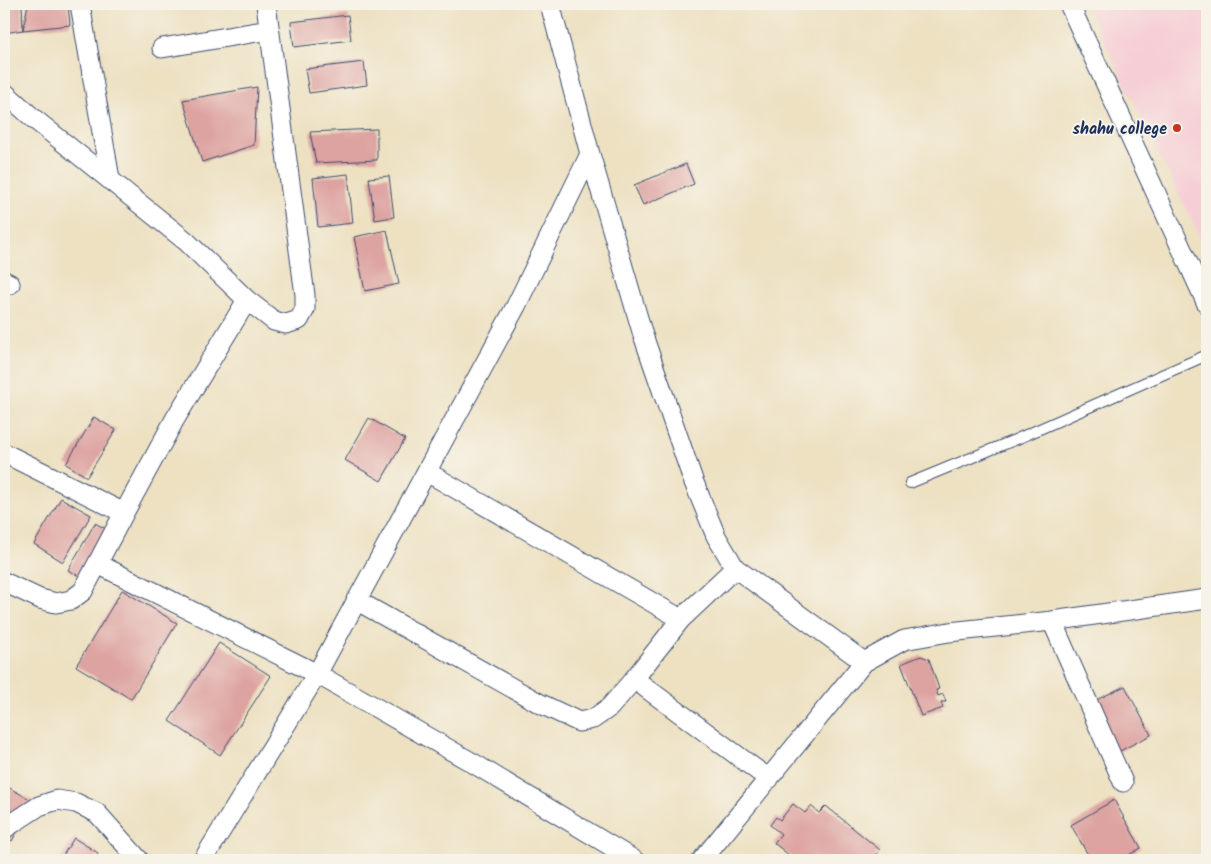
<svg xmlns="http://www.w3.org/2000/svg" width="1211" height="864" font-family="Kalam,sans-serif">
	<rect width="100%" height="100%" fill="#f7f3e8"/>
	<filter id="ink" filterUnits="userSpaceOnUse"><feTurbulence type="fractalNoise" baseFrequency=".02" numOctaves="2"/><feDisplacementMap in="SourceGraphic" scale="10" xChannelSelector="R" yChannelSelector="G"/><feConvolveMatrix kernelMatrix="1 2 1 2 8 2 1 2 1" color-interpolation-filters="sRGB"/></filter>
	<filter id="wash" filterUnits="userSpaceOnUse"><feTurbulence type="fractalNoise" baseFrequency=".0096" numOctaves="4" result="noise"/><feDisplacementMap in="SourceGraphic" scale="20" xChannelSelector="R" yChannelSelector="G"/><feGaussianBlur stdDeviation="1.12" result="paint"/><feColorMatrix in="noise" values="0 0 0 0 0 0 0 0 0 0 0 0 0 0 0 0 0 1.4 0 .05"/><feComposite in="paint" operator="in"/></filter>
	<g filter="url(#wash)">
		<rect width="100%" height="100%" fill="#ede1c2"/>
		<!-- built -->
		<path fill="#f6cfd6" d="M1086 4H1207V252Z"/>
		<g id="blocks">
			<!-- building -->
			<path fill="#dda3a0" d="M4 4H22L23 30 4 33Z
				M28 4H68L70 25 23 30Z
				M348 15 351 40 294 47 291 22Z
				M364 62 367 85 309 93 305 69Z
				M257 87 254 145 202 162 183 100Z
				M377 129V160L316 163 310 132Z
				M686 164 694 184 643 205 634 185Z
				M348 174 353 223 318 227 313 178Z
				M389 176 394 217 375 220 369 178Z
				M387 230 399 284 365 291 354 237Z
				M94 417 116 430 87 477 66 464Z
				M369 418 405 439 381 481 345 460Z
				M61 498 91 515 63 562 34 544Z
				M95 523 119 536 92 583 68 570Z
				M122 590 177 623 131 699 76 666Z
				M219 643 271 676 220 755 169 721Z
				M921 656 929 659 939 689 936 690 938 696 943 694 946 702H941L943 708 921 716 901 664Z
				M1125 686 1151 735 1116 753 1090 703Z
				M4 785 33 801 12 841 4 836Z
				M1114 800 1141 848 1120 860H1091L1071 825Z
				M793 804 805 813 811 806 819 813 826 806 880 850 875 856 881 860H795L774 843 781 834 770 825 776 817 780 820Z
				M74 838 98 853 94 860H60Z"/>
		</g>
	</g>
	<g filter="url(#ink)">
		<use href="#blocks" fill-opacity="0" stroke="#3a4a6d" stroke-width="1"/>
		<g fill="none" stroke-linecap="round" stroke-linejoin="round">
			<defs>
				<path id="service" d="M910 483 1017 439 1207 355"/>
				<path id="minor" d="M80 4 110 179
					M1069 4 1207 304
					M162 48 269 30
					M4 92 33 118 186 241 247 300 274 321 286 324 299 320 305 309V295L266 4
					M590 154 643 335 693 480 716 536 735 568 864 662
					M4 281 10 284
					M4 453 124 513 175 419 247 300
					M427 472 681 619
					M98 564 317 674 473 763 634 860
					M735 568 681 619 634 679 769 779
					M4 582 40 599 56 603 71 600 83 591 124 513
					M356 600 539 703 579 722 593 719 610 707 634 679
					M1052 621 1123 782
					M4 829 39 806 57 800 76 803 97 813 139 860
					M203 860 317 674 516 306 590 154 550 4
					M702 860 864 662 904 640 949 632 1052 621 1207 599"/>
			</defs>
			<!-- service casing -->
			<use href="#service" stroke="#3a4a6d" stroke-width="12"/>
			<!-- minor casing -->
			<use href="#minor" stroke="#3a4a6d" stroke-width="21"/>
			<!-- service -->
			<use href="#service" stroke="#fff" stroke-width="10"/>
			<!-- minor -->
			<use href="#minor" stroke="#fff" stroke-width="19"/>
		</g>
	</g>
	<!-- markers -->
	<circle fill="#c8321e" stroke="#f7f3e8" stroke-width="2" cx="1177" cy="128" r="5"/>
	<g text-anchor="middle" stroke-width="4" stroke-linejoin="round" paint-order="stroke">
		<!-- poi labels -->
		<g font-size="16" font-weight="bold" fill="#1b2f5e" stroke="#f7f3e8" text-anchor="end">
			<text x="1167" y="134">shahu college</text>
		</g>
	</g>
	<!-- margin -->
	<rect width="1211" height="864" fill="none" stroke="#f7f3e8" stroke-width="20"/>
</svg>
